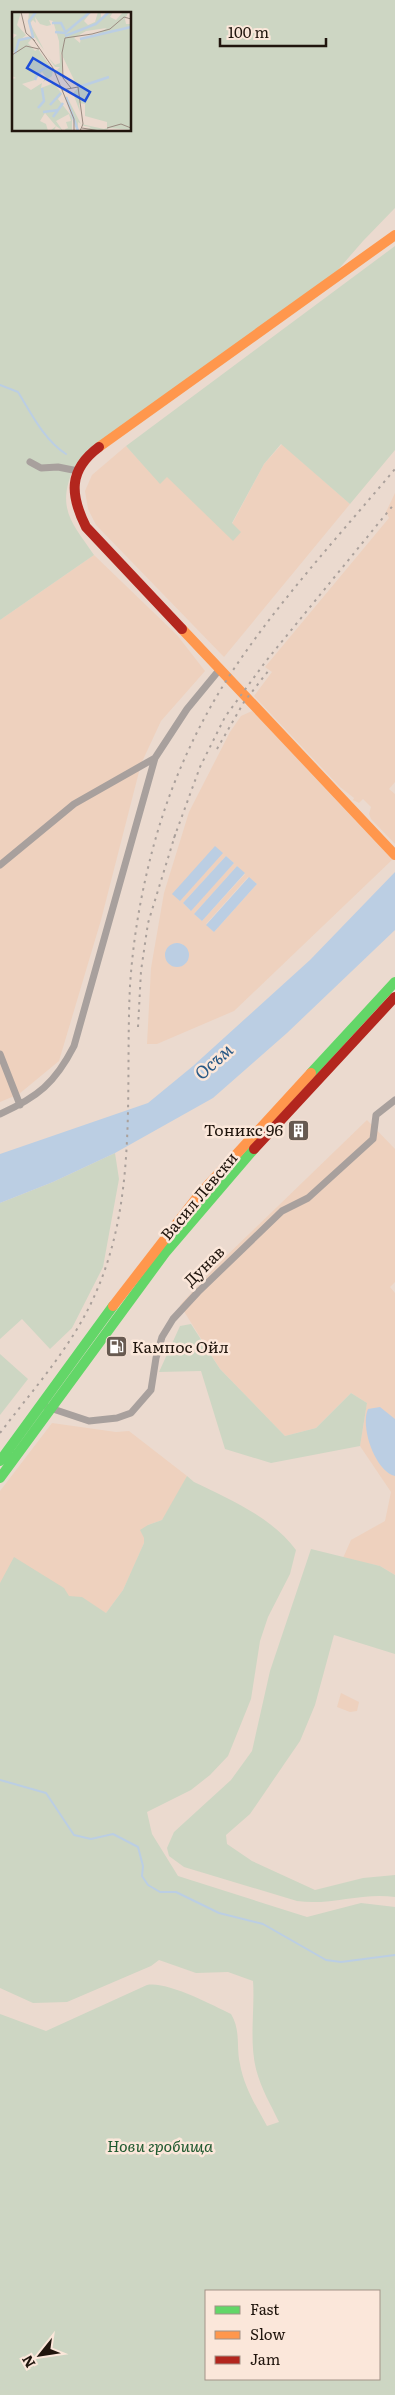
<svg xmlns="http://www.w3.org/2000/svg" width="395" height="2395" font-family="Literata,serif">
	<rect width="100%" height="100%" fill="#ebdacf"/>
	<!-- built -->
	<path fill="#eed1be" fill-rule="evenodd" d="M282 444 350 504 224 657 96 525 88 509 85 491 92 475 126 446 160 483 167 476 241 532 232 524 264 464Z
		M395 493V782L389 789 395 794V844L371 819 369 814 371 807 363 799 359 803 353 800 354 798 340 787 254 696 272 672 265 667 389 518 386 512Z
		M94 555 177 635 205 671 161 721 141 764 101 920 59 1061 19 1094 0 1102V620Z
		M252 711 267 724 393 859 234 1011 157 1044H147L151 968 164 893 189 812 230 732 241 716ZM226 856 234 863 190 910 183 903ZM237 866 245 874 202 921 194 914ZM248 877 257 884 214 932 206 924ZM175 943 182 944 187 949 189 955 185 964 166 959V952Z
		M367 1120 395 1149V1282L390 1287 395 1293V1575L380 1566 343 1558 351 1540 385 1521 391 1492 360 1446 367 1403 351 1393 316 1428 285 1436 220 1369 180 1305 218 1264Z
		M52 1423 116 1432 129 1431 187 1476 169 1512 162 1520 148 1525 144 1543 131 1573 123 1590 106 1613 68 1596 0 1583V1491Z
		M341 1693 359 1702 357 1711 350 1712 337 1707Z"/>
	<!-- green -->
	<path fill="#cdd6c3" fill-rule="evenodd" d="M0 0H395V208L363 241 330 279 72 472C57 510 73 524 94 555L0 620ZM14 14H130V130H14Z
		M395 246V450L350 504 281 444 264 464 232 523 241 532 233 541 167 477 160 484 126 446Z
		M115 1153 119 1179 103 1267 72 1328 50 1349 22 1319 0 1339V1203L53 1182Z
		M191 1324 220 1369 285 1436 316 1428 351 1393 367 1403 360 1446 271 1463 225 1449 201 1371 159 1372 180 1326Z
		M0 1354 28 1379 0 1415Z
		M187 1476 194 1482C229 1499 273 1518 296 1550L290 1574 268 1617 260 1641 251 1699 228 1756 210 1775 191 1790 147 1812 152 1834 178 1876 307 1917 361 1903 395 1907V2395H0V2014L46 2031 147 1985C167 1981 212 2005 231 2014 241 2030 236 2047 240 2064 244 2087 256 2106 267 2126L279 2122C271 2105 261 2089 256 2069 249 2040 255 2010 253 1981L228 1972 196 1973 159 1960 151 1966 67 2002 33 2003 0 1988V1583L14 1557 64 1588 69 1596 82 1597 106 1613 123 1590 144 1543V1538L140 1530 148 1525 162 1520ZM206 2291H379V2379H206Z
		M311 1549 380 1566 395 1575V1654L334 1635 315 1705 300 1741 250 1814 226 1835 227 1844 252 1861 315 1890 363 1878 395 1875V1897C362 1892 330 1906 297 1901L184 1867 169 1856 167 1848 174 1832 231 1780 252 1751 270 1671Z"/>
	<!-- water -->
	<path fill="#bbcee3" d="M215 846 223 853 180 901 172 894Z
		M226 856 234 863 191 911 183 903Z
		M237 866 245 873 202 921 194 914Z
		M395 872V930L287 1033 213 1098 115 1153 53 1182 0 1203V1154L148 1103 193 1066 310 960Z
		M249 877 257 884 214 932 206 925Z
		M165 955a12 12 0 1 1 24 0a12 12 0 1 1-24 0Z
		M380 1407 395 1419V1476C375 1471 360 1427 368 1409Z"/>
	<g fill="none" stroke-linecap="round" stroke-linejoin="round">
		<!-- stream -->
		<path stroke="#bbcee3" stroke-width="2" d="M0 385 18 392C31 413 44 440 66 454
			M0 1780 46 1793 74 1835 91 1839 113 1834 138 1847 143 1866 142 1876 148 1885 160 1892H176L219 1913 263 1924 326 1960 341 1962 395 1955"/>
		<!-- street -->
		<path stroke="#a8a09d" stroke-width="7" d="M30 462 41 468 58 467 78 471
			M0 865 74 804 155 758
			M0 1054 20 1105
			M0 1114C38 1097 55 1083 74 1046L155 758 187 709 220 669
			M47 1407 89 1421 117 1418 131 1413 151 1390 156 1358 162 1337 173 1319 198 1292 282 1211 308 1198 373 1139 376 1115 395 1100"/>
		<!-- fast -->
		<path stroke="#63d668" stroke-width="10" d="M311 1073 395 982
			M0 1461 113 1306
			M0 1478 165 1253 254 1149"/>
		<!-- slow -->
		<path stroke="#ff974d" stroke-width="10" d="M99 447 395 235
			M182 629 395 855
			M113 1306 198 1196 311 1073"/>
		<!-- jam -->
		<path stroke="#b3261e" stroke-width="10" d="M99 447C68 470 70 495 86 527L182 629
			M254 1149 395 997"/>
		<!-- rail -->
		<path stroke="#aaa09b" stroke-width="2" stroke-dasharray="2.5 5" stroke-linecap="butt" d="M217 749 244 702 269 670
			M174 838 200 767 225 717 266 661 395 503
			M138 1027 141 971 148 923 176 832
			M0 1433C35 1387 75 1343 97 1290 138 1195 125 1087 130 986 133 939 141 893 153 848 171 780 202 714 242 657 288 591 343 531 395 469"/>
	</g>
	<!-- icons -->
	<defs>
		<symbol id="building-square" viewBox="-11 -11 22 22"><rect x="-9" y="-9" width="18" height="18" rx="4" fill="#675a51" stroke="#fbe7da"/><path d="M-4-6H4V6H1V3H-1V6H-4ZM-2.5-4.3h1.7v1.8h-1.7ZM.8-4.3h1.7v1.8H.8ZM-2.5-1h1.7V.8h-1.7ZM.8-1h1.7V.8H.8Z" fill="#fff"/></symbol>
		<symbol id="fuel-square" viewBox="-11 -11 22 22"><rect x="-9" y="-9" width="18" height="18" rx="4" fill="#675a51" stroke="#fbe7da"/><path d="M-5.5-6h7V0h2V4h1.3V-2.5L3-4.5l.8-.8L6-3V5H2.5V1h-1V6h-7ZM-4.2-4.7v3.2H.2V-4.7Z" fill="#fff"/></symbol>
	</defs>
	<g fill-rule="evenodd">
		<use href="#building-square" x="286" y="1118" width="25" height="25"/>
		<use href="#fuel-square" x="104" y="1334" width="25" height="25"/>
	</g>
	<g text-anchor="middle" stroke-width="5" stroke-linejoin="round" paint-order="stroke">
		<!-- poi labels -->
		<g font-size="16" fill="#20150d" stroke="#fbe7da" text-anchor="end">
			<text x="283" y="1136">Тоникс 96</text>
			<text x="132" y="1353" text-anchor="start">Кампос Ойл</text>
		</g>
		<!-- street labels -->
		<g font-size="16" fill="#20150d" stroke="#fbe7da">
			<text transform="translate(199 1196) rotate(-50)" y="6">Васил Левски</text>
			<text transform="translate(204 1266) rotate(-45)" y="6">Дунав</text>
		</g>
		<!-- park labels -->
		<g font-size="16" font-style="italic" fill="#20592f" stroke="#fbe7da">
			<text x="160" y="2152">Нови гробища</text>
		</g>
		<!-- water labels -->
		<g font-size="18" font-style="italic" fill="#285986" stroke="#fbe7da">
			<text transform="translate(214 1062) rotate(-42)" y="6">Осъм</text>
		</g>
	</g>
	<!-- overview -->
	<g transform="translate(12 12)">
		<rect width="119" height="119" fill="#ebdacf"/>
		<path d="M0 0H9L5 13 14 23 9 27 21 24 16 10 17 0H79L72 9 76 13 83 10 86 0H89V7L95 0H101L98 5 104 8 111 0 116 1 113 7 114 12H119V118L98 116 92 119H73L79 115 72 114 66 110V119L54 83 69 112 92 117 95 116V110L73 104V92L67 91 68 100 61 81 66 76 48 39 51 52 49 66 44 59 48 55H43L36 45 43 53 48 51 47 29 41 9 37 8 39 13 35 14 28 12 23 5 24 11 21 8 18 11 32 38 22 24 16 31 23 39 26 37 41 58 40 64 31 70 34 65 30 60 23 68 10 72 19 78 30 71 29 76 42 71 50 82 46 87 60 105V119H54L53 117 56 116 54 110 59 109 57 102 44 109 51 119 44 114 42 119H38L44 114 33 101 28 109 34 112 36 119H0V67L4 66 0 64V44L3 41 0 39V27L5 23 0 21ZM95 16 81 25 69 26 68 31 62 26 74 19Z" fill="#cdd6c3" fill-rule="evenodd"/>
		<path fill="none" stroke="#bbcee3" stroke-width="2.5" d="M40 11H49L53 19M43 20 53 21 78 0M53 24 84 12 97 0M68 27 119 15M3 42 7 28 21 25 17 9 24 0M23 68 26 60 37 54M67 75 97 65M54 85 66 119M38 93 49 81M26 96 32 89 30 76M31 100 47 98M41 105 51 91"/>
		<path fill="none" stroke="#9a8b81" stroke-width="1" d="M9 0 14 21 23 29M21 27 41 56 62 107V119M0 43 14 34 27 37M59 76 51 66 50 41 53 26 80 22 98 17 112 5 119 7M50 78 66 75 71 112 68 119M70 116 88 119M95 116 109 112 119 116"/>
		<path fill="#1d4ed8" fill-opacity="0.15" stroke="#1d4ed8" stroke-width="2.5" d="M21 46 78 80 73 89 15 56Z"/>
		<rect width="119" height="119" fill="none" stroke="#20150d" stroke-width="2.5"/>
	</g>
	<!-- legend -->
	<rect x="205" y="2290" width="175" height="90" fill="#fbe7da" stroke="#a39388"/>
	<rect x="215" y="2306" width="25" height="8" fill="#63d668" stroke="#a39388"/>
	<text x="250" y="2315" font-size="15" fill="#20150d">Fast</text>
	<rect x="215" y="2331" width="25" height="8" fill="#ff974d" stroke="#a39388"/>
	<text x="250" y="2340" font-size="15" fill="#20150d">Slow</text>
	<rect x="215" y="2356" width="25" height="8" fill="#b3261e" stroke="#a39388"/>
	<text x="250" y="2365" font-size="15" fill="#20150d">Jam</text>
	<!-- north arrow -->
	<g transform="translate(40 2355) rotate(240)" stroke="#fbe7da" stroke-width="4" paint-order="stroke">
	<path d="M0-4L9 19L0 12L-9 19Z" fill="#20150d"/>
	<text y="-8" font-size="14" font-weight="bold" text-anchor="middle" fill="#20150d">N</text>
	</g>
	<!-- scale -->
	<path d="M220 38v8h106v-8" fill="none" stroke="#20150d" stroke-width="2.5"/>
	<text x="228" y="38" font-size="15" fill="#20150d" stroke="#fbe7da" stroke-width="4" paint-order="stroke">100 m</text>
</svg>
